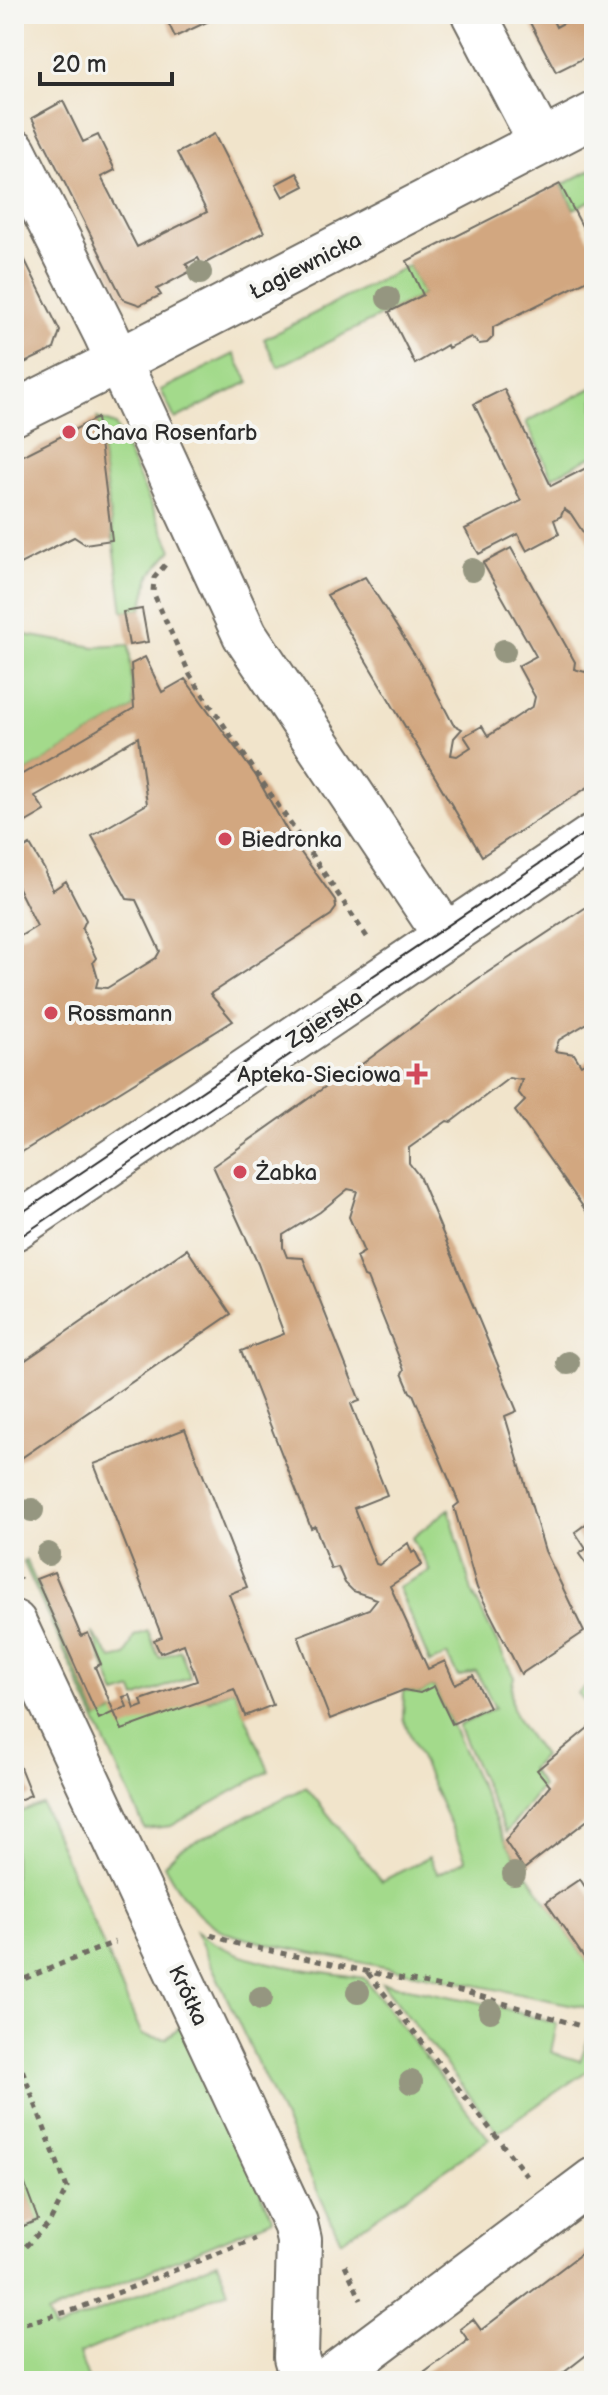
<svg xmlns="http://www.w3.org/2000/svg" width="608" height="2395" font-family="'Balsamiq Sans',sans-serif">
	<rect width="100%" height="100%" fill="#f6f6f2"/>
	<filter id="ink" filterUnits="userSpaceOnUse"><feTurbulence type="fractalNoise" baseFrequency=".0125" numOctaves="2"/><feDisplacementMap in="SourceGraphic" scale="16" xChannelSelector="R" yChannelSelector="G"/><feConvolveMatrix kernelMatrix="1 2 1 2 8 2 1 2 1" color-interpolation-filters="sRGB"/></filter>
	<filter id="wash" filterUnits="userSpaceOnUse"><feTurbulence type="fractalNoise" baseFrequency=".006" numOctaves="4" result="noise"/><feDisplacementMap in="SourceGraphic" scale="32" xChannelSelector="R" yChannelSelector="G"/><feGaussianBlur stdDeviation="1.8" result="paint"/><feColorMatrix in="noise" values="0 0 0 0 0 0 0 0 0 0 0 0 0 0 0 0 0 1.4 0 .05"/><feComposite in="paint" operator="in"/></filter>
	<g filter="url(#wash)">
		<rect width="100%" height="100%" fill="#f1e4cb"/>
		<!-- green -->
		<path fill="#a3da8b" stroke="#67825b" stroke-width="2" d="M594 168V199L574 209 562 185Z
			M409 265 423 295 278 367 264 339Z
			M234 354 249 382 175 419 161 390Z
			M594 387V455L552 477 526 422Z
			M97 418 115 425 172 550 150 575 142 609 123 612Z
			M14 633 95 647 129 645 134 708 14 779Z
			M449 1509 472 1592 514 1677C503 1711 524 1729 543 1756L531 1769 542 1786 506 1833 458 1726 495 1708 476 1671 458 1677 447 1655 430 1663 398 1587 430 1571 412 1538Z
			M26 1560 98 1719 114 1712 206 1698 209 1700 234 1689 269 1771 171 1826 145 1829 23 1561Z
			M148 1631 159 1658 180 1650 190 1677 136 1698 133 1690 116 1695 92 1632 112 1659 126 1656 134 1636Z
			M594 1679V1713L578 1693Z
			M434 1686 505 1841 594 1972V2009L264 1943C252 1940 239 1937 227 1933 200 1922 177 1891 164 1865L180 1849 306 1787 382 1881 429 1857 438 1874 466 1860 403 1719 404 1690 420 1693Z
			M42 1804 142 2035 166 2039 184 2023 273 2219 47 2314 54 2330 217 2262 228 2291 79 2354 89 2381H14V2234L38 2223 14 2154V1814Z
			M196 1932C244 1966 307 1969 364 1978L489 2139 341 2241Z
			M382 1983 493 2005 557 2024 551 2052 580 2061 590 2034 594 2035V2066L498 2132Z"/>
		<g id="blocks">
			<!-- building -->
			<path fill="#d2a780" d="M164 14H208L211 20 175 37Z
				M529 14H550L556 27 580 14H594V53L556 72 526 15Z
				M63 101 83 142 98 135 115 170 101 177 137 247 207 212 177 153 214 134 264 232 202 265 198 258 186 264 191 271 157 289 161 295 140 305 123 299 32 118Z
				M297 173 304 186 283 197 276 184Z
				M560 184 594 249V277L493 327V337L487 343 479 344 471 337 448 348 447 345 415 364 389 312 423 295 407 261Z
				M14 238 60 331 54 349 14 368Z
				M504 389 551 486 594 464V549L571 514 564 509 561 516 554 520 559 534 527 551 518 534 479 554 476 549 465 529 521 501 474 404Z
				M97 418 112 540 85 544 74 537 14 567V460Z
				M511 548 575 662 574 669 585 672 594 665V783L482 856 327 595 365 577 428 676 453 724 462 729 454 738 451 755 457 756 471 747 464 736 482 726 488 736 533 706 535 697 518 666 536 656 483 563Z
				M142 609 148 642 129 645 123 612Z
				M145 657 162 692 185 679 256 776 294 843 335 900 336 908 331 915 210 994 233 1021 14 1157V940L37 926 14 880V855L30 845 46 872 45 873 53 890 66 881 86 920 82 929 96 958 93 962 98 979 96 987 107 988 156 958 160 951 136 900 127 899 92 836 147 804 138 737 35 796 45 811 14 829V779L134 708 131 664Z
				M594 902V1019L559 1040 555 1051 574 1054 581 1065 589 1060 594 1063V1222L515 1111 525 1101 518 1092 522 1080 509 1078 451 1122 447 1121 409 1148V1163L419 1176 517 1411 505 1416 545 1551 584 1632 521 1674 477 1588 454 1507 459 1503 413 1394 410 1392 402 1373 404 1370 367 1278 364 1277 356 1257 364 1252 349 1217 357 1191 348 1189 320 1212 283 1235V1247L287 1257 303 1258 360 1401 351 1404 387 1495 354 1508 376 1564 379 1565 408 1543 412 1553 415 1551 422 1565 390 1586 428 1669 445 1661 455 1684 473 1675 489 1707 452 1724 434 1686 420 1693 404 1690 330 1719 298 1636 369 1609 377 1599 353 1591 345 1583 338 1567 331 1569 315 1526 311 1528 241 1351 284 1334 258 1264 213 1166 332 1082 358 1067 476 980Z
				M187 1249 231 1314 14 1463V1368Z
				M185 1429 247 1587 229 1594 273 1705 245 1716 234 1689 122 1730 114 1712 127 1707 123 1697 130 1695 135 1709 143 1706 141 1700 197 1681 184 1644 160 1653 154 1640 162 1637 94 1464Z
				M594 1518V1559L587 1565 579 1554 586 1549 575 1532Z
				M54 1572 81 1636 88 1633 101 1664 95 1667 114 1712 99 1719 36 1579Z
				M594 1723V1815L524 1869 505 1841 550 1786 537 1770Z
				M14 1752 31 1795 14 1802Z
				M580 1879 594 1901V1972L546 1902Z
				M14 2155 38 2220 14 2230Z
				M594 2244V2349L553 2381H413L468 2340 460 2329 473 2319 481 2330Z"/>
		</g>
	</g>
	<g filter="url(#ink)">
		<use href="#blocks" fill-opacity="0" stroke="#706c63" stroke-width="2"/>
		<g fill="none" stroke-linecap="round" stroke-linejoin="round">
			<defs>
				<path id="minor" d="M474 14 541 142
					M14 151 105 332 245 635 446 936
					M14 413 119 361 594 115
					M14 1228 594 836
					M14 1623 295 2223 299 2240 296 2357 303 2381
					M326 2381 594 2180"/>
			</defs>
			<!-- minor casing -->
			<use href="#minor" stroke="#706c63" stroke-width="48"/>
			<!-- path -->
			<path stroke="#706c63" stroke-width="5" stroke-dasharray="6 6" stroke-linecap="butt" d="M165 565 154 578 153 592 190 675 367 937
				M14 1567 20 1580
				M211 1935 238 1944 469 1993 594 2030
				M368 1973 527 2176
				M14 1983 115 1942
				M14 2048 67 2188 50 2222 14 2258
				M345 2265 361 2300
				M14 2326 74 2310 254 2239"/>
			<!-- minor -->
			<use href="#minor" stroke="#fff" stroke-width="44"/>
			<!-- tram -->
			<path stroke="#2b2b2b" stroke-width="2" d="M14 1218 594 827
				M14 1241 594 849"/>
		</g>
		<!-- trees -->
		<g fill="#959680">
			<circle cx="200" cy="273" r="12"/>
			<circle cx="388" cy="298" r="12"/>
			<circle cx="472" cy="570" r="12"/>
			<circle cx="504" cy="651" r="12"/>
			<circle cx="568" cy="1363" r="12"/>
			<circle cx="32" cy="1510" r="12"/>
			<circle cx="48" cy="1554" r="12"/>
			<circle cx="514" cy="1874" r="12"/>
			<circle cx="358" cy="1992" r="12"/>
			<circle cx="261" cy="1998" r="12"/>
			<circle cx="490" cy="2011" r="12"/>
			<circle cx="411" cy="2082" r="12"/>
		</g>
	</g>
	<!-- markers -->
	<g fill="#d1495b" stroke="#f6f6f2" stroke-width="3">
		<circle cx="69" cy="432" r="8"/>
		<circle cx="225" cy="839" r="8"/>
		<circle cx="51" cy="1013" r="8"/>
		<path d="M413 1062h8v8h8v8h-8v8h-8v-8h-8v-8h8z"/>
		<circle cx="240" cy="1172" r="8"/>
	</g>
	<g text-anchor="middle" stroke-width="8" stroke-linejoin="round" paint-order="stroke">
		<!-- street labels -->
		<g font-size="22" fill="#2b2b2b" stroke="#f6f6f2">
			<text transform="translate(305 265) rotate(-27)" y="8">Łagiewnicka</text>
			<text transform="translate(324 1018) rotate(-34)" y="8">Zgierska</text>
			<text transform="translate(189 1995) rotate(65)" y="8">Krótka</text>
		</g>
		<!-- poi labels -->
		<g font-size="22" fill="#2b2b2b" stroke="#f6f6f2" text-anchor="start">
			<text x="85" y="440">Chava Rosenfarb</text>
			<text x="241" y="847">Biedronka</text>
			<text x="67" y="1021">Rossmann</text>
			<text x="401" y="1082" text-anchor="end">Apteka-Sieciowa</text>
			<text x="256" y="1180">Żabka</text>
		</g>
	</g>
	<!-- margin -->
	<rect width="608" height="2395" fill="none" stroke="#f6f6f2" stroke-width="48"/>
	<!-- scale -->
	<path d="M40 72v12h132v-12" fill="none" stroke="#2b2b2b" stroke-width="4"/>
	<text x="52" y="72" font-size="24" fill="#2b2b2b" stroke="#f6f6f2" stroke-width="6" paint-order="stroke">20 m</text>
</svg>
